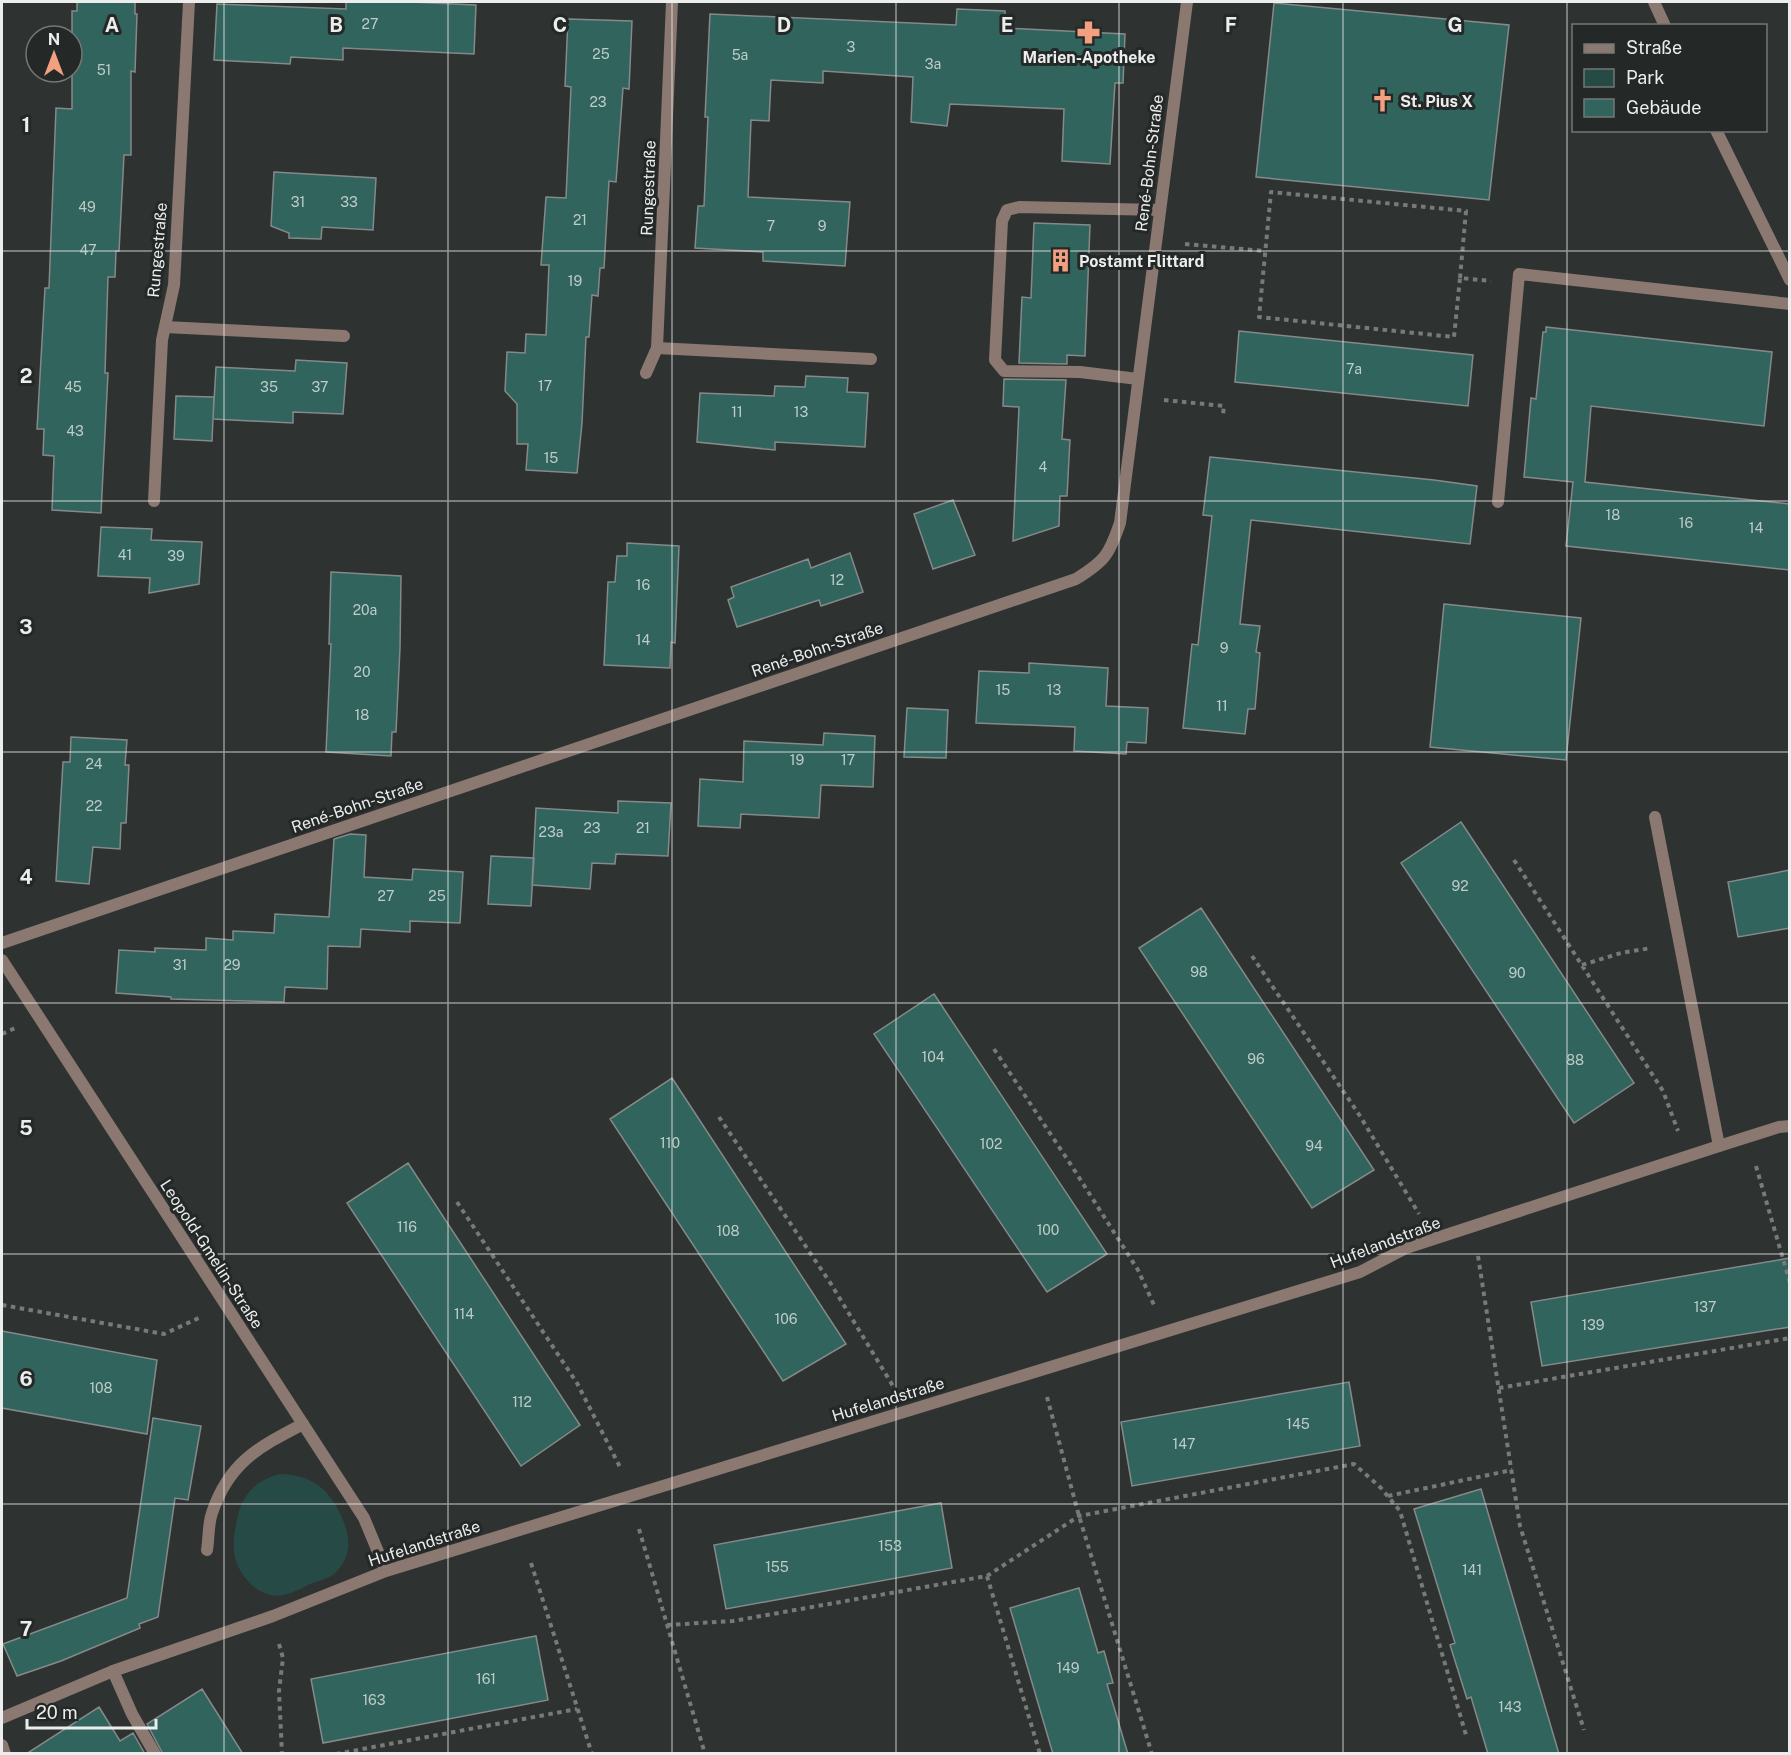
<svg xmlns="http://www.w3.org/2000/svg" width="1791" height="1755" font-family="'Public Sans',sans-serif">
	<rect width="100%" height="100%" fill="#2e3231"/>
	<!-- green -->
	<path fill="#264a45" d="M280 1474C306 1475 324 1484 336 1506 349 1528 356 1554 335 1573 329 1579 317 1581 310 1584 302 1588 293 1593 284 1595 260 1601 236 1574 234 1552 233 1543 234 1533 236 1525 240 1497 253 1481 280 1474Z"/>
	<!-- building -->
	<path fill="#31645d" stroke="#858989" stroke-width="1.5" d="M77 2H135V14H137L135 72 131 71V155H124L119 251H116L115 277H108L105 373H108L101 513 52 510 54 456 43 455 44 429H37L45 288H49L56 108 72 109V11H77Z
		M346 2H411L476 5 474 54 343 48V60L291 57 290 64 214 60 217 4 346 9Z
		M1274 3 1509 25 1489 200 1256 177Z
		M957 9 1005 11V28L1125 34 1123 83H1115L1110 164 1062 161 1064 109 950 104 947 126 911 122 913 77 823 71V83L771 80 769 121 751 120 748 197 850 202 845 266 763 261V252L695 248 698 206H704L708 117H705L710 14 956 25Z
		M568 19 632 21 629 89 623 88 616 182 609 181 604 268H600L598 296 592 295 589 337H586L582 423 577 473 526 470 528 444H517V404L505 391 507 352 525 353 526 334 546 335 549 265H541L546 197 566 198 571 87 565 86Z
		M274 172 376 178 373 230 322 227 321 239 289 238V233L271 226Z
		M1034 223 1090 225 1085 356 1067 355V364L1019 363 1022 297 1031 298Z
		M1546 327 1772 352 1764 426 1591 406 1585 482 1790 504V570L1566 546 1573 482 1524 477 1531 398 1536 399 1543 332H1546Z
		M1239 331 1473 355 1468 406 1235 382Z
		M296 360 347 363 343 414 293 412V423L213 419 216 367 295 371Z
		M806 376 848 378 847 392 868 393 865 447 775 442V450L697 442 700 393 774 396 775 386 805 387Z
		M1004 379 1066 380 1062 439 1070 440 1067 496H1060L1059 526 1013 541 1019 407 1003 406Z
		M176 396 214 397 212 441 174 439Z
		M1210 457 1434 480 1477 486 1470 544 1251 520 1240 624 1260 626 1256 652 1260 653 1255 709H1248L1245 734 1183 728 1192 644 1198 645 1212 516 1203 515Z
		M953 500 975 555 933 569 914 514Z
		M101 527 152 529 151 540 202 542 199 584 149 593 150 578 98 576Z
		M627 543 679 546 675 643 671 642 670 668 604 665 608 582H615L617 556H627Z
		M850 553 863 592 821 606 819 600 737 627 728 600 734 597 731 587 808 559 811 568Z
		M331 572 401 576 400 648 396 732H392L391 756 326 752 331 644H329Z
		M1444 604 1581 618 1566 760 1430 747Z
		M1029 663 1108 668 1106 706 1148 708 1146 743 1127 742 1126 754 1074 751 1075 727 976 723 979 671 1029 673Z
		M907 708 948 710 946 758 904 757Z
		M824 733 875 736 873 787 821 785 819 818 741 814 740 828 698 826 700 779 743 782 744 741 823 745Z
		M71 737 127 740 125 765H129L126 823H121L120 849 93 847 89 884 56 881 63 762H70Z
		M618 801 671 803 668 856 616 854 615 864 592 863 590 889 532 885 536 808 618 813Z
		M1461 822 1634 1083 1574 1123 1401 863Z
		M350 834 366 835 364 877 412 880 413 869 463 872 460 923 410 921V932L361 929 360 947 328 946 327 989 285 987 284 1002 171 999V997L116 993 119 950 155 952V948L206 950V938L233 940V931L274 933 275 914 329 917 334 839Z
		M491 856 534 858 531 906 488 904Z
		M1790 870V928L1738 937 1728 882Z
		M1201 908 1374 1170 1312 1208 1139 948Z
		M934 994 1107 1254 1047 1292 874 1034Z
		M672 1078 846 1344 783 1381 610 1119Z
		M408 1163 580 1425 521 1466 347 1203Z
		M1790 1258V1327L1542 1366 1531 1302Z
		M2 1331 157 1360 147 1434 2 1408Z
		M1349 1382 1360 1446 1132 1486 1121 1422Z
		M153 1418 201 1426 188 1500 175 1498 158 1617 139 1624 140 1628 61 1661 17 1676 3 1644 127 1598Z
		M1481 1489 1529 1652 1559 1754H1488L1471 1697 1467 1699 1450 1645 1455 1643 1414 1509Z
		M941 1503 952 1568 726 1609 714 1545Z
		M1079 1588 1098 1653 1104 1651 1113 1683 1107 1684 1128 1754H1053L1010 1608Z
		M536 1636 548 1700 323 1743 311 1679Z
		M202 1689 243 1754H163L147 1724Z
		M99 1707 120 1741 133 1733 145 1754H26Z"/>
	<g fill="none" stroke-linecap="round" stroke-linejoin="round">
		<!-- path -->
		<path stroke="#777a79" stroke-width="4" stroke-dasharray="4.5 4.5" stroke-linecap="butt" d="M1185 244 1265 251
			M1460 278 1466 211 1271 192 1259 317 1454 337 1460 278 1491 281
			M1164 400 1224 406 1223 414
			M1514 860 1663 1091 1678 1131
			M1252 956 1360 1116 1419 1214
			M1582 965 1621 953 1651 948
			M2 1034 15 1028
			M994 1049 1073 1168 1138 1270 1154 1305
			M719 1117 831 1284 893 1386
			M1756 1166 1790 1283
			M457 1202 577 1383 621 1469
			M1478 1256 1520 1526 1584 1730
			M2 1305 164 1334 201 1317
			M1499 1388 1790 1338
			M1047 1397 1079 1516 1152 1754
			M1388 1496 1512 1470
			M639 1529 705 1754
			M531 1563 592 1754
			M987 1576 1040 1754
			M667 1625 733 1621 987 1576 1079 1516 1354 1464 1381 1488 1400 1511 1466 1735
			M279 1644 283 1658 279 1691 282 1754
			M336 1754 577 1709"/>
		<!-- lane -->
		<path stroke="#8a7871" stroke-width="12" d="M165 327 344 336
			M657 348 871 359
			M1138 379 1080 372 1004 371 995 360 1002 221 1007 210 1019 207 1160 210
			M1498 502 1519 274 1790 304
			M1655 817 1719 1146
			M207 1550C209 1538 208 1524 212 1513 229 1462 259 1447 303 1424
			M113 1671 132 1714 155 1754
			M2 1745 5 1754"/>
		<!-- street -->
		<path stroke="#8a7871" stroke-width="12" d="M1654 2 1665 26
			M1716 130 1790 280
			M646 373 657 348 672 2
			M154 501 162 340 174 285 189 2
			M2 943 1076 579C1105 561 1109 555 1120 523L1187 2
			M2 960 364 1518 386 1571
			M2 1718 113 1671 273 1616 386 1571 1360 1272 1406 1248 1719 1146 1779 1127 1790 1126"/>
	</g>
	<!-- grid -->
	<path fill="none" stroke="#eceeed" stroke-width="1.5" stroke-opacity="0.55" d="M224 2V1754M448 2V1754M672 2V1754M896 2V1754M1119 2V1754M1343 2V1754M1567 2V1754M2 251H1790M2 501H1790M2 752H1790M2 1003H1790M2 1254H1790M2 1504H1790"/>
	<!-- icons -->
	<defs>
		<symbol id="pharmacy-bare" viewBox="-9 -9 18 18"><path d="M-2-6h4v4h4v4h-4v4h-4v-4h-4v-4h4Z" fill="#f2a07f" stroke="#242827" stroke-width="2.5" paint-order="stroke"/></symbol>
		<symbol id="church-bare" viewBox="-9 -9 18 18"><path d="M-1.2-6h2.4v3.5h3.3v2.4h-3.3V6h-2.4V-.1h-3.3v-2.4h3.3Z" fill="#f2a07f" stroke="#242827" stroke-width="2.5" paint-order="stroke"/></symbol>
		<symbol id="building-bare" viewBox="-9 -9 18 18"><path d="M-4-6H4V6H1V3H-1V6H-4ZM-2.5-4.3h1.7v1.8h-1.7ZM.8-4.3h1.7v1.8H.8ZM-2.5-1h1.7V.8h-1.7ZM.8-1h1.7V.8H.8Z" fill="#f2a07f" stroke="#242827" stroke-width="2.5" paint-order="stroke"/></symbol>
	</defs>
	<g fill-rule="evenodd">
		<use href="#pharmacy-bare" x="1072" y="16" width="33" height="33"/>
		<use href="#church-bare" x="1366" y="84" width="33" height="33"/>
		<use href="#building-bare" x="1044" y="244" width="33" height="33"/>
	</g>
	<g text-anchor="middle" stroke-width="6" stroke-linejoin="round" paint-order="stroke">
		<!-- number labels -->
		<g font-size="14" fill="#bdccc9">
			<text x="370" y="29">27</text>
			<text x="851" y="52">3</text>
			<text x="601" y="59">25</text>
			<text x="740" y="60">5a</text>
			<text x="933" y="69">3a</text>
			<text x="104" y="75">51</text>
			<text x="598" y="107">23</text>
			<text x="298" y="207">31</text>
			<text x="349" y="207">33</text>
			<text x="87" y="212">49</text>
			<text x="580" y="225">21</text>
			<text x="771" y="231">7</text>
			<text x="822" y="231">9</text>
			<text x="88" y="255">47</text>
			<text x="575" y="286">19</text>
			<text x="1354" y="374">7a</text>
			<text x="545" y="391">17</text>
			<text x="73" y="392">45</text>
			<text x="269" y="392">35</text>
			<text x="320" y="392">37</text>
			<text x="737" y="417">11</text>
			<text x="801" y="417">13</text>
			<text x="75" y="436">43</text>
			<text x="551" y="463">15</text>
			<text x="1043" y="472">4</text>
			<text x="1613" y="520">18</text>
			<text x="1686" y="528">16</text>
			<text x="1756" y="533">14</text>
			<text x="125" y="560">41</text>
			<text x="176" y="561">39</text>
			<text x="837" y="585">12</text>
			<text x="643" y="590">16</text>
			<text x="365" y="615">20a</text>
			<text x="643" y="645">14</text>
			<text x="1224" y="653">9</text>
			<text x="362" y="677">20</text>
			<text x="1003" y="695">15</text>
			<text x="1054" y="695">13</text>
			<text x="1222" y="711">11</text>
			<text x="362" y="720">18</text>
			<text x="797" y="765">19</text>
			<text x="848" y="765">17</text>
			<text x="94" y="769">24</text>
			<text x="94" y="811">22</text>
			<text x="592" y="833">23</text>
			<text x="643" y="833">21</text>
			<text x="551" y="837">23a</text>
			<text x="1460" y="891">92</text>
			<text x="386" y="901">27</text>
			<text x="437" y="901">25</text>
			<text x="180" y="970">31</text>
			<text x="232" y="970">29</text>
			<text x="1199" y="977">98</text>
			<text x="1517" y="978">90</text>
			<text x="933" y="1062">104</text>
			<text x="1256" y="1064">96</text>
			<text x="1575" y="1065">88</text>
			<text x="670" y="1148">110</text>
			<text x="991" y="1149">102</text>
			<text x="1314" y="1151">94</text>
			<text x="407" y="1232">116</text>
			<text x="1048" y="1235">100</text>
			<text x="728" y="1236">108</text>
			<text x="1705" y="1312">137</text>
			<text x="464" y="1319">114</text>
			<text x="786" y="1324">106</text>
			<text x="1593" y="1330">139</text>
			<text x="101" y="1393">108</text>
			<text x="522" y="1407">112</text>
			<text x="1298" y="1429">145</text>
			<text x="1184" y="1449">147</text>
			<text x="890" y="1551">153</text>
			<text x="777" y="1572">155</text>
			<text x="1472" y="1575">141</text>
			<text x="1068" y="1673">149</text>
			<text x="486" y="1684">161</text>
			<text x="374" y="1705">163</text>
			<text x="1510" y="1712">143</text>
		</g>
		<!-- poi labels -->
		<g font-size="16" font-weight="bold" fill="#eceeed" stroke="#242827" text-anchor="start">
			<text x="1089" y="63" text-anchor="middle">Marien-Apotheke</text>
			<text x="1400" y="107">St. Pius X</text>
			<text x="1079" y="267">Postamt Flittard</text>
		</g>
		<!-- street labels -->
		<g font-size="16" fill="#eceeed" stroke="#242827">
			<text transform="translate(1149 163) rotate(-83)" y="6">René-Bohn-Straße</text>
			<text transform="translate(648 188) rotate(-88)" y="6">Rungestraße</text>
			<text transform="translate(157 250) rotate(-85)" y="6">Rungestraße</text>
			<text transform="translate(817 649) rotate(-19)" y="6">René-Bohn-Straße</text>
			<text transform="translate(357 805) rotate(-19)" y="6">René-Bohn-Straße</text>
			<text transform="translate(1385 1242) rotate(-21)" y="6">Hufelandstraße</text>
			<text transform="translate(212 1254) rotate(57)" y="6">Leopold-Gmelin-Straße</text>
			<text transform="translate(888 1399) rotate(-17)" y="6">Hufelandstraße</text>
			<text transform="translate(424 1543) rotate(-18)" y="6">Hufelandstraße</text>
		</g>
	</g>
	<g font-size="20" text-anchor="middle" font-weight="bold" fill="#eceeed" stroke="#242827" stroke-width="6" stroke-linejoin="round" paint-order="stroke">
		<text x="112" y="32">A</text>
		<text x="336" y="32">B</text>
		<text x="560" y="32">C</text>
		<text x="784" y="32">D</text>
		<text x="1007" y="32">E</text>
		<text x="1231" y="32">F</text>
		<text x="1455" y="32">G</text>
		<text x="26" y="132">1</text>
		<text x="26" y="383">2</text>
		<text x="26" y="634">3</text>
		<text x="26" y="884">4</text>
		<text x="26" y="1135">5</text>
		<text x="26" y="1386">6</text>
		<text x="26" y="1636">7</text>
	</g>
	<!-- border -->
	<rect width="1791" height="1755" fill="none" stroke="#eceeed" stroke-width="6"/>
	<!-- legend -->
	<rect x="1572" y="24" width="195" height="108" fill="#242827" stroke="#747776" stroke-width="1.5"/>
	<rect x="1584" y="44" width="30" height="9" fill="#8a7871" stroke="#747776" stroke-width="1.5"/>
	<text x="1626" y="54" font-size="18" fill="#eceeed">Straße</text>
	<rect x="1584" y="69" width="30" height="18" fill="#264a45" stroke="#747776" stroke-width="1.5"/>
	<text x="1626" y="84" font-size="18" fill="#eceeed">Park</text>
	<rect x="1584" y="99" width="30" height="18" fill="#31645d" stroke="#747776" stroke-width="1.5"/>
	<text x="1626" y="114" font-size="18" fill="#eceeed">Gebäude</text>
	<!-- north arrow -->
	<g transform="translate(54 54)"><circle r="28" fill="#242827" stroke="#747776" stroke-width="1.5"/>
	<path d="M0-4.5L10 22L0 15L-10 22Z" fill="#f2a07f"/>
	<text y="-9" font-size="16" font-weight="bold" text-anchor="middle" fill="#eceeed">N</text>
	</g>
	<!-- scale -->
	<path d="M27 1719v9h129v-9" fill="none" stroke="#eceeed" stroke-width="3"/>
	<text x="36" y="1719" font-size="18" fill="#eceeed" stroke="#242827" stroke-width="4.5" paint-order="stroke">20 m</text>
</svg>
